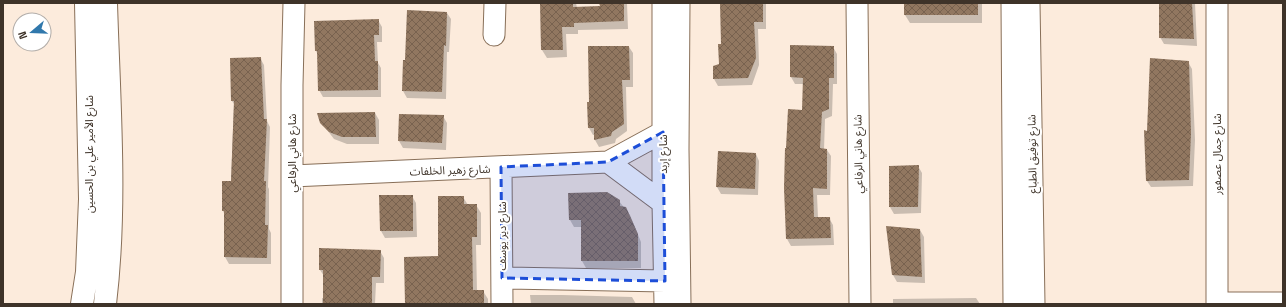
<svg xmlns="http://www.w3.org/2000/svg" width="1286" height="307" font-family="'Space Grotesk','Noto Sans Arabic',sans-serif">
	<defs>
		<pattern id="building-cross-hatch" width="8" height="8" patternUnits="userSpaceOnUse"><rect width="8" height="8" fill="#917760"/><path d="M0 0l8 8M0 8l8-8" fill="none" stroke="#78624f"/></pattern>
	</defs>
	<rect width="100%" height="100%" fill="#fcebdc"/>
	<!-- shadow -->
	<path fill="#0003" d="M541 3H576L577 8 601 7 600 3H627L628 29 578 30V34H566L567 57 547 58 542 50Z
		M721 3H766V29H758L759 65 752 85 718 86 714 79V67L720 65 722 44Z
		M905 3H982V23H910L905 15Z
		M1160 3H1195L1197 46 1164 44 1160 37Z
		M447 13 451 19 449 52H447L446 99 407 98 403 91 406 61Z
		M378 20 382 27V42H377L378 63 381 68V97H323L319 90 318 55 316 51 315 22Z
		M791 46 833 47 837 54V84H833L832 116 825 119 824 150H827L831 156 830 195H817L818 218H829L833 225 834 245 791 246 787 239 785 188 803 111 804 84H795L791 77Z
		M629 47 633 53V87H626L627 131 616 139 615 143 599 147 595 140V135H593L589 128 588 103H590Z
		M260 58 264 65 267 121 270 127 268 187 269 189V229L271 233V264H229L225 257V215L223 211 231 182 234 104 232 101Z
		M1188 62 1192 69 1195 140 1193 186 1151 187 1147 181 1148 132Z
		M375 113 379 120V144H347L334 139 321 122Z
		M443 116 447 123 446 150 403 148 399 141Z
		M756 154 759 161 758 195 721 194 717 187Z
		M918 166 922 173 921 213 894 214 890 207Z
		M569 194 619 201 630 215 641 242V268H586L582 261V227H574L570 220Z
		M412 196 416 203 417 237 385 238 381 231Z
		M463 197 468 205H476L481 213V245H476L477 291H483L488 299V304H406L439 257Z
		M920 230 924 237 925 283 897 282 893 275Z
		M380 251 384 258V283H376L375 304H322V298H324V276L320 270Z
		M530 295H562L632 297 636 304H531Z
		M976 298 980 304H893V299Z"/>
	<!-- building -->
	<path fill="url(#building-cross-hatch)" d="M540 3H573V7L600 6 599 3H624V21L574 23V27H562L563 50H541Z
		M720 3H763V22H754L756 58 748 78 713 79V66L719 64 718 44H721Z
		M904 3H978V15H904Z
		M1159 3H1192L1194 39 1159 38Z
		M407 10 447 12 446 46 444 45 442 92 402 91 403 60H405Z
		M379 19V35H374L375 61H378V90L318 91 317 51H315L314 21Z
		M790 45 834 46V78H829V109L822 112 820 148 827 149V189L813 188 814 217H830L831 238 786 239 784 188 785 148H786L788 109 802 110 803 78 790 77Z
		M588 46H629L630 80H622L624 124 612 132 611 136 594 140V128H588L587 102H589Z
		M261 57 264 119H267L264 181H266L265 225H268L267 258 224 257V211H222V181H231L234 101H231L230 58Z
		M1150 58 1189 61 1191 133 1189 180 1146 181 1144 130 1147 131Z
		M375 112 376 137H342L329 132 320 123 317 113Z
		M399 114 444 115 442 143 398 141Z
		M718 151 756 153 755 189 716 187Z
		M919 165 918 207H889V166Z
		M607 192 620 200V206L626 207 638 234V261H581V220H569L568 193Z
		M379 195H413V231H380Z
		M438 196H464V204H477V237H472L473 290H484V304H405L404 257 438 256Z
		M886 226 920 229 922 277 892 275Z
		M319 248 381 250 380 277H372V304H323V270H319Z"/>
	<g fill="none" stroke-linecap="round" stroke-linejoin="round">
		<defs>
			<path id="minor" d="M663 3V203L665 304
				M679 3 678 149 680 304
				M857 3 860 304
				M1012 3 1014 304
				M1029 3 1034 304
				M1217 3V304
				M494 35 495 3
				M608 162 663 203
				M501 167 502 304
				M292 176 608 162 663 132
				M502 278 665 281
				M1217 303H1283
				M292 304V85L294 3"/>
			<path id="major" d="M82 304 87 272 90 199 86 3
				M105 304C117 204 109 103 106 3"/>
		</defs>
		<!-- minor casing -->
		<use href="#minor" stroke="#886f58" stroke-width="23"/>
		<!-- major casing -->
		<use href="#major" stroke="#886f58" stroke-width="24"/>
		<!-- minor -->
		<use href="#minor" stroke="#fff" stroke-width="21"/>
		<!-- major -->
		<use href="#major" stroke="#fff" stroke-width="22"/>
	</g>
	<!-- marked area -->
	<path fill="#1d4ed8" fill-opacity="0.2" stroke="#1d4ed8" stroke-width="3" stroke-dasharray="8 5" stroke-linejoin="round" d="M663 132 665 281 502 278 501 167 608 162Z"/>
	<g text-anchor="middle" stroke-width="4" stroke-linejoin="round" paint-order="stroke">
		<!-- street labels -->
		<g font-size="11" fill="#3e3329" stroke="#fff">
			<text transform="translate(292 153) rotate(-90)" y="4">شارع هاني الرفاعي</text>
			<text transform="translate(89 154) rotate(-90)" y="4">شارع الأمير علي بن الحسين</text>
			<text transform="translate(663 154) rotate(-90)" y="4">شارع إربد</text>
			<text transform="translate(858 154) rotate(-91)" y="4">شارع هاني الرفاعي</text>
			<text transform="translate(1032 154) rotate(-91)" y="4">شارع توفيق الطباع</text>
			<text transform="translate(1217 154) rotate(-90)" y="4">شارع جمال عصفور</text>
			<text transform="translate(450 170) rotate(-2)" y="4">شارع زهير الخلفات</text>
			<text transform="translate(502 236) rotate(-90)" y="4">شارع دير يوسف</text>
		</g>
	</g>
	<!-- border -->
	<rect width="1286" height="307" fill="none" stroke="#3e3329" stroke-width="8"/>
	<!-- north arrow -->
	<g transform="translate(32 32) rotate(251)"><circle r="19" fill="#ffffff" stroke="#b2ada9"/>
	<path d="M0-3L7 15L0 10L-7 15Z" fill="#3078ac"/>
	<text y="-6" font-size="11" font-weight="bold" text-anchor="middle" fill="#3e3329">N</text>
	</g>
</svg>
